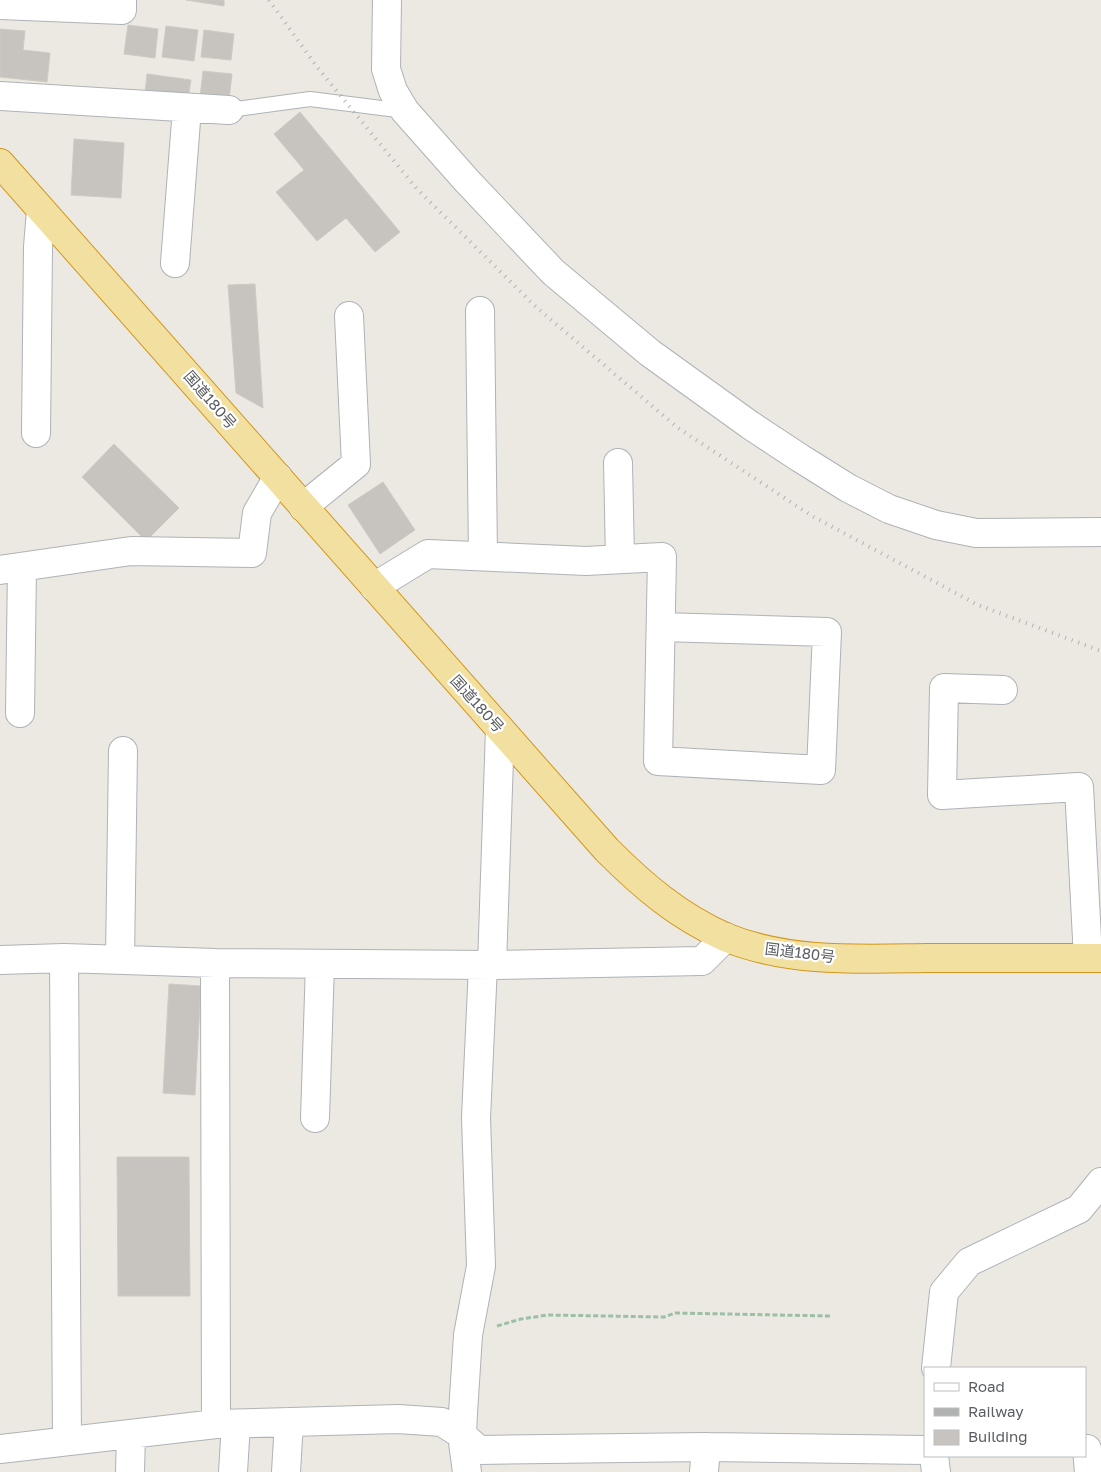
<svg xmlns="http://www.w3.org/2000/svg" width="1101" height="1472" font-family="'Golos Text','Noto Sans JP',sans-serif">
	<rect width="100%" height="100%" fill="#ebe9e2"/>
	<!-- building -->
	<path fill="#c7c4bf" stroke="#cfcac1" d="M186 0H224V6Z
		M128 25 158 29 155 58 124 54Z
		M166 26 198 30 194 61 162 57Z
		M0 29 25 31 23 50 50 53 47 82 0 77Z
		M204 30 234 34 231 60 201 57Z
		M203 71 232 74 229 100 200 97Z
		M147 74 191 80 188 98 145 93Z
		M300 112 400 232 375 252 346 218 317 241 276 192 304 170 274 134Z
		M74 139 124 143 121 198 71 195Z
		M255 284 263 408 236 393 228 285Z
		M114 444 179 508 146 541 82 477Z
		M383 482 415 530 380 554 348 505Z
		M169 984 201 986 195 1095 163 1093Z
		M117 1157H189L190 1296H118Z"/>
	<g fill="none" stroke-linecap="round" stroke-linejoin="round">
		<defs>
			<path id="service" d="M229 110 310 99 405 111"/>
			<path id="minor" d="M387 0 386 69 393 91 405 111 467 181 553 272 650 353 750 425 800 458 848 488 889 509 936 525 976 533 1101 532
				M0 5 122 10V0
				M0 96 229 110
				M175 263 187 108
				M480 311 483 556
				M36 433 38 247 41 210
				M618 463 620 559
				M303 507 356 464 349 316
				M0 570 131 551 252 553 257 513 278 477
				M374 587 428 554 586 561 662 557 658 761 821 770 827 632 661 627
				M1003 690 944 688 942 795 1079 787 1088 958
				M20 713 22 567
				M64 958 67 1441
				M120 959 123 751
				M0 960 64 958 215 963 492 965 702 961 726 937
				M215 963 216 1424
				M492 965 500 729
				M315 1118 320 964
				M936 1368 944 1292 969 1262 1079 1209 1101 1182
				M0 1449 216 1424 398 1419 442 1422 462 1435 479 1450 706 1447 925 1450
				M1087 1449 1089 1472
				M934 1456 936 1472
				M130 1472 131 1434
				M233 1472 236 1424
				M286 1472 289 1422
				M467 1472 462 1435 463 1413 468 1335 481 1266 476 1118 483 965
				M704 1472 706 1447"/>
			<path id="trunk" d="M0 163 607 850C643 886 678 916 725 937 788 963 860 959 927 958 985 958 1043 958 1101 958"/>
		</defs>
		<!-- service casing -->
		<use href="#service" stroke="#afb2b6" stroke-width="16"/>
		<!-- minor casing -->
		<use href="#minor" stroke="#afb2b6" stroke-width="30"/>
		<!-- trunk casing -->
		<use href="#trunk" stroke="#d3961b" stroke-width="30"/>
		<!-- path -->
		<path stroke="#9bc0a5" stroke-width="3" stroke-dasharray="5 2.5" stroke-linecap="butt" d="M497 1326 521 1319 548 1315 664 1317 675 1313 830 1316"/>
		<!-- service -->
		<use href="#service" stroke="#fff" stroke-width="14"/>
		<!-- minor -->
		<use href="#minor" stroke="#fff" stroke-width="28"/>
		<!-- trunk -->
		<use href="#trunk" stroke="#f2e0a1" stroke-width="28"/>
		<!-- rail -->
		<path stroke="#b0b1b1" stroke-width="4" stroke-dasharray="1 6" stroke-linecap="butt" d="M269 0 317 67 417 189 536 307 678 428 812 516 978 605 1101 651"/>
	</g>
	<g text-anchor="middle" stroke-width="4.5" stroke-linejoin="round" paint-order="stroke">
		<!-- street labels -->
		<g font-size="15" fill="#5a5d61" stroke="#fff">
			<text transform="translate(210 400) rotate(49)" y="5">国道180号</text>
			<text transform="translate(477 704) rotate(48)" y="5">国道180号</text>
			<text transform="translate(800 953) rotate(7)" y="5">国道180号</text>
		</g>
	</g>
	<!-- legend -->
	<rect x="924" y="1367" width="162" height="90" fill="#ffffff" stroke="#bdbec0"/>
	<rect x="934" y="1383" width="25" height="8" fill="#ffffff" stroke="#bdbec0"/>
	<text x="968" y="1392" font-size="15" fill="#5a5d61">Road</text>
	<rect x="934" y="1408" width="25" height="8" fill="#b0b1b1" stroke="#bdbec0"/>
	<text x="968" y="1417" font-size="15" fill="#5a5d61">Railway</text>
	<rect x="934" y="1430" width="25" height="15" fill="#c7c4bf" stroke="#bdbec0"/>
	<text x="968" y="1442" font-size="15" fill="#5a5d61">Building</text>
</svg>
